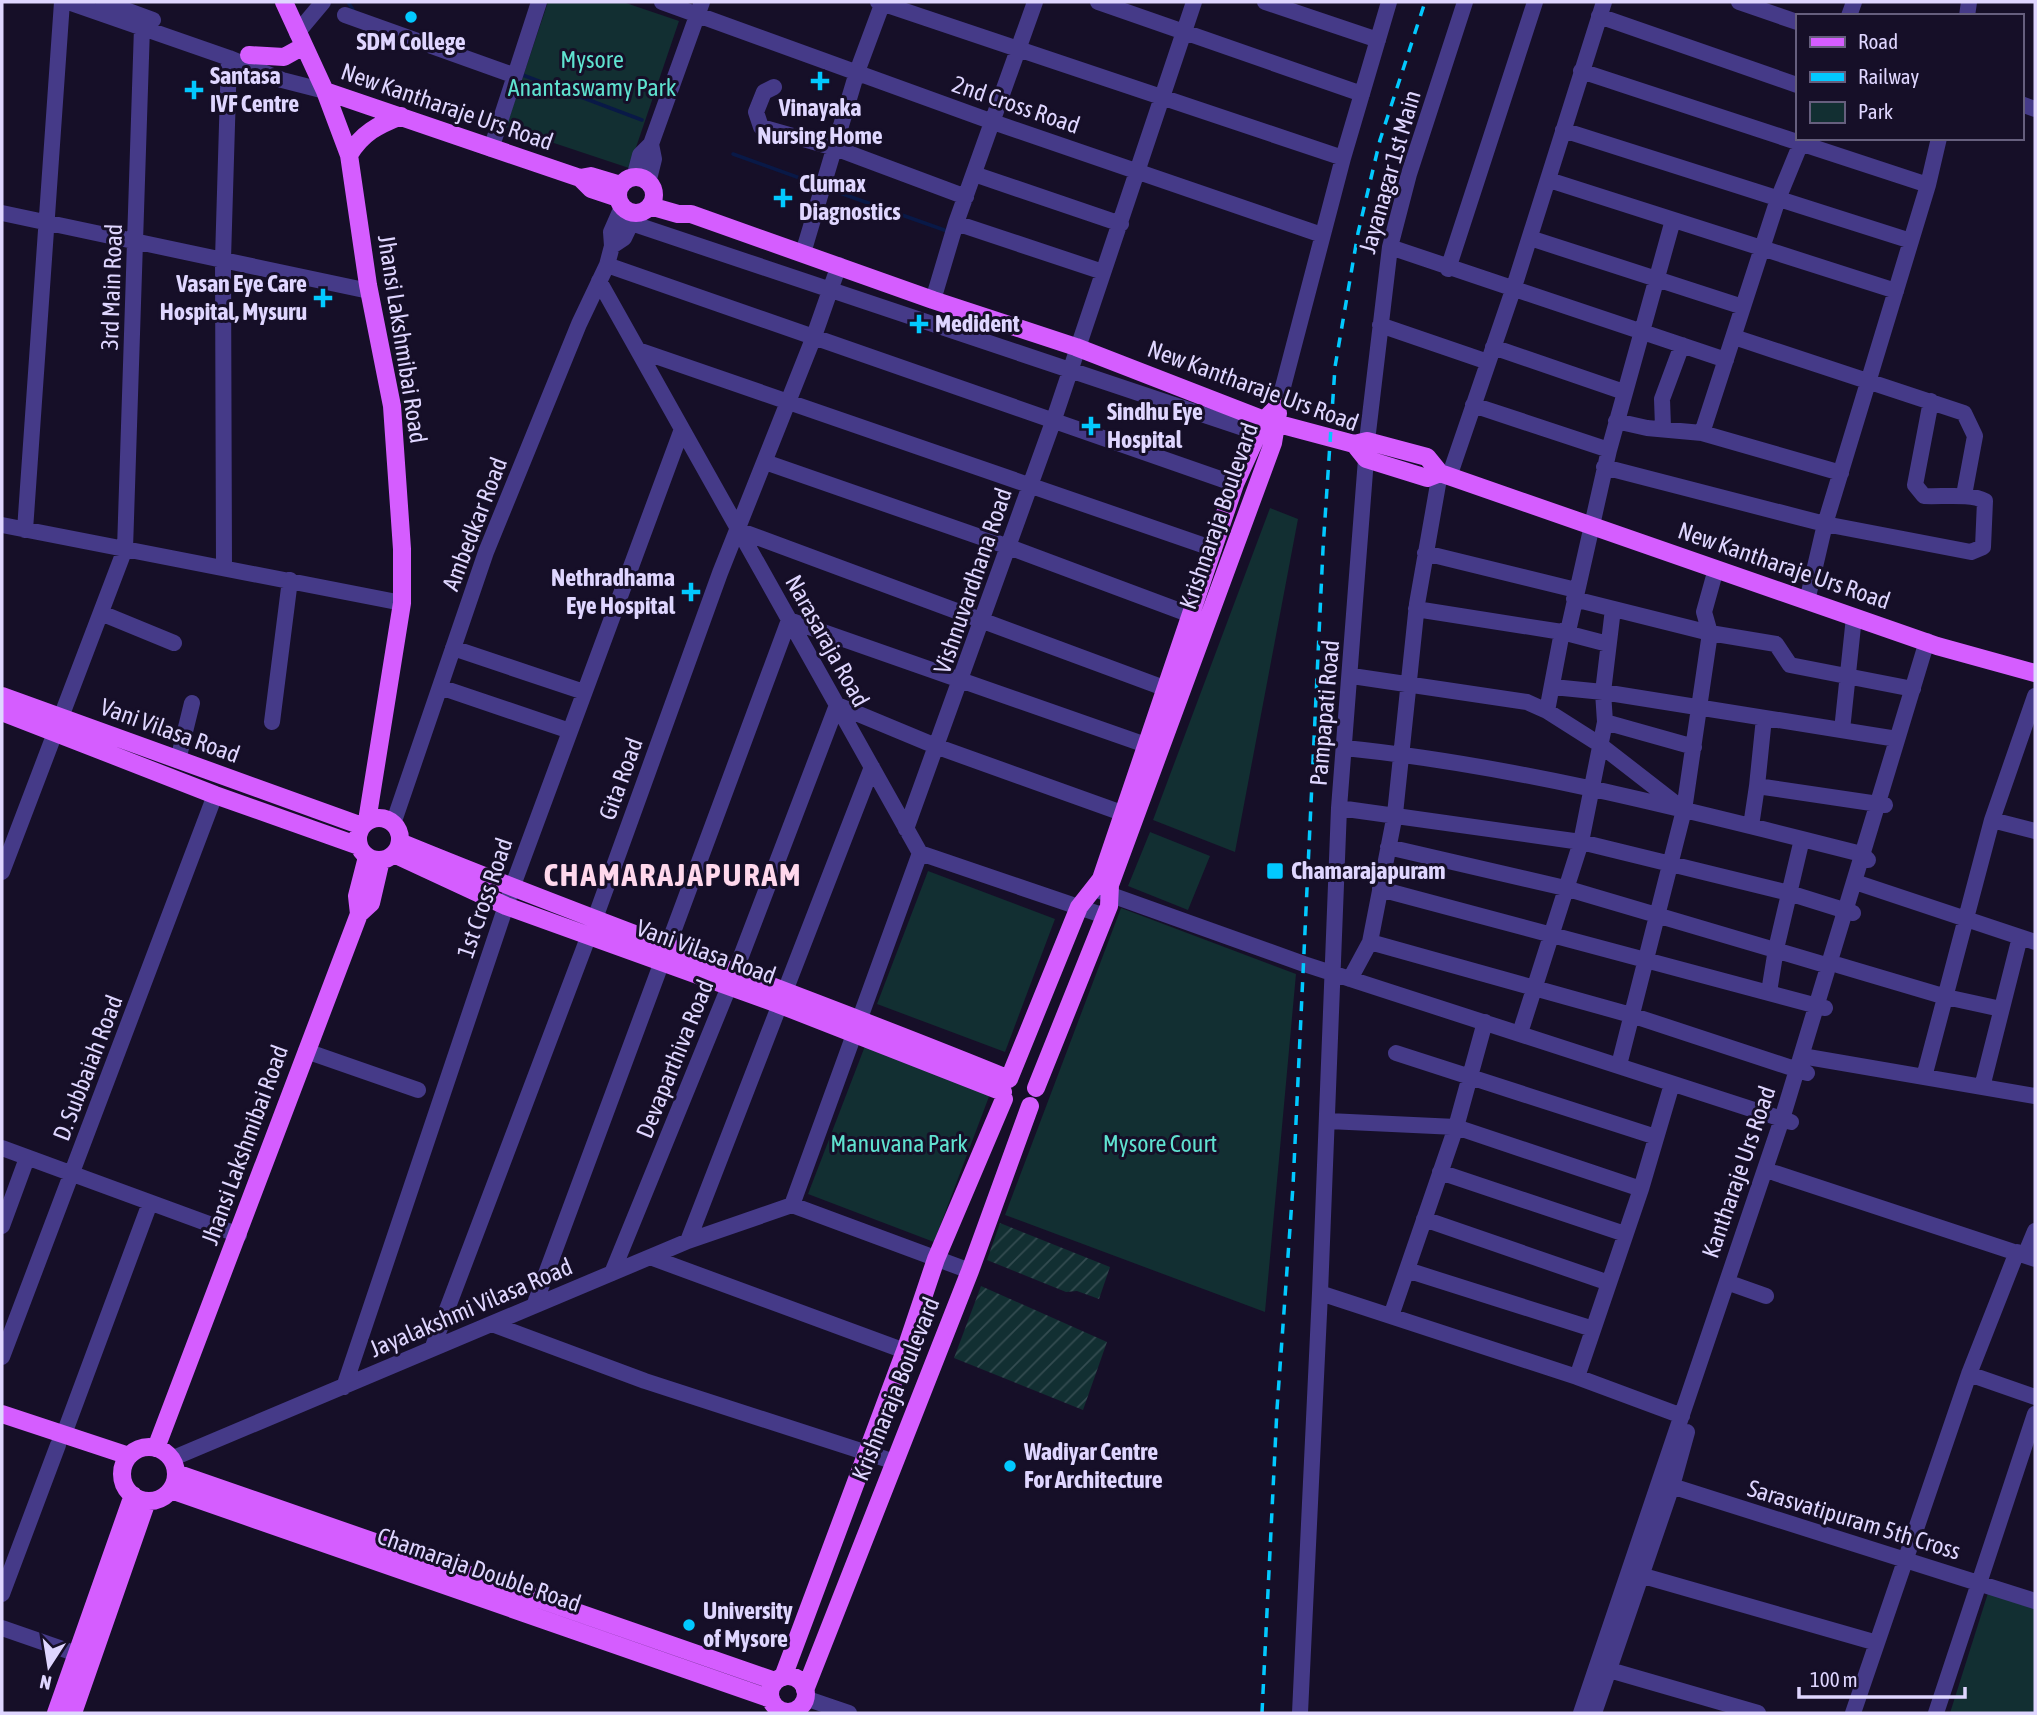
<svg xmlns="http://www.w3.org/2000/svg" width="2037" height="1715" font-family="'Asap Condensed',sans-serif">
	<defs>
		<pattern id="garden-furrows" width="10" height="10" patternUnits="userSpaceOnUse" patternTransform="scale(1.75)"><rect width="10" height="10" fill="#122f32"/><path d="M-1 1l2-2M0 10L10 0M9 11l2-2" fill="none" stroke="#344c51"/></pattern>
	</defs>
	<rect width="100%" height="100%" fill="#160f28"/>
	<!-- green -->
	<path fill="#122f32" d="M548 2H623L679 21 629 168 506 127Z
		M1270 508 1298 519 1235 852 1153 820Z
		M1150 832 1210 856 1188 910 1128 886Z
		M928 871 1055 919 1005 1052 877 1004Z
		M1121 908 1296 974 1265 1312 1005 1215Z
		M865 1046 990 1094 934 1242 808 1194Z
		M1988 1593 2035 1609V1713H1950Z"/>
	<!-- garden -->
	<path fill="url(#garden-furrows)" d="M1000 1223 1110 1267 1099 1299 1077 1291 1066 1292 987 1260Z
		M981 1286 1107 1342 1083 1410 954 1358Z"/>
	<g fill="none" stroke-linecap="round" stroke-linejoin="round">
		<!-- stream -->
		<path stroke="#091947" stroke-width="3.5" d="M348 2 355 13
			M520 74 642 120
			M733 154 819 185
			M826 188 947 231"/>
		<!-- minor -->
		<path stroke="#453a88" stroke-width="16" d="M68 2 229 58 282 80 325 91
			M104 2 153 20
			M662 2 993 122 1322 235
			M878 2 1343 158
			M1098 2 1362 94
			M1265 2 1378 40
			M1739 2 1797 22
			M345 15 513 75
			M1599 16 1797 85
			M1849 16 1854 2
			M1967 16 1969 2
			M297 33 323 2
			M1581 71 1928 185
			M774 87 764 92 756 112 761 127 835 148 966 197
			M2021 104 2035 109
			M1563 130 1911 241
			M491 149 539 2
			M974 174 1121 224
			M634 178 640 155 651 144 702 2
			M1549 180 1896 291
			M648 183 654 159 651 144
			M2 213 369 291
			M1673 220 1609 450 1569 627 1562 632 1547 711 1599 744 1684 810
			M631 223 1258 433
			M956 223 1103 272
			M1530 238 1743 307
			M612 246 624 238 636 213
			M1390 247 1726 360
			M803 253 857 72 883 2
			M607 265 1235 484
			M1448 269 1535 2
			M599 281 920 853 1105 916
			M933 300 956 223 1035 2
			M1380 325 1488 362
			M1734 337 1964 413 1975 436 1964 495
			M1493 347 1624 392
			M638 350 1214 549
			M1473 405 1609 450
			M1278 406 1343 158 1389 2
			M1616 421 1647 428 1702 433 1841 473
			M1663 427 1662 399 1682 345
			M1702 433 1778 199 1803 138
			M1367 441 1390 247 1409 174 1465 2
			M1366 459 1339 808 1320 1293 1577 1377 1682 1416
			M765 462 1009 547 1191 615
			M1604 467 1825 524 1971 552 1983 547 1985 501C1971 493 1942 497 1924 496L1915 485 1931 401
			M1449 477 1513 290 1604 2
			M2 525 402 603
			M25 530 62 2
			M738 530 1164 688
			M1425 553 1576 590
			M224 567 223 259 229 58
			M1574 599 1710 633 1776 644 1790 665 1913 689
			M1807 601 1825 524 1928 185 1939 138
			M1416 609 1562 632 1608 644
			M101 613 174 643
			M453 648 584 692
			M1352 676 1527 702 1547 711
			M440 687 570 731
			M1553 687 1603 692 1897 739
			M272 722 290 580
			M1605 722 1694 747
			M1842 730 1854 617
			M1345 748C1520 766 1691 811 1862 854L1868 860
			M178 760 192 703
			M1757 786 1764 718
			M1339 808 1581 842 1789 893 1853 913
			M1992 820 2035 831
			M393 824 486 552 579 324 607 265 612 246 611 232 622 207
			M1751 826 1757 786 1885 805
			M906 829 1053 422 1194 2
			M1388 847 1565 888 1829 966
			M2 872 125 549 142 27
			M1861 884 2035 942
			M1380 889 1825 1008
			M1100 891 1304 964 1791 1122
			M1370 942 1631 1015 1807 1073
			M1838 965 1946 997 2001 1009
			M1350 979 1370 942 1395 814 1417 604 1440 473
			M1769 992 1776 949 1802 839
			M1520 1033 1581 842 1605 722 1603 692 1613 609
			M306 1051 418 1090
			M1396 1053 1656 1137
			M1802 1056 2035 1096
			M1619 1065 1684 810 1710 633 1704 612 1716 569
			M1924 1077 1992 820 2035 696
			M1982 1087 2020 937
			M1328 1121 1456 1127 1641 1189
			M2 1148 239 1235
			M1440 1172 1625 1234
			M1775 1173 2035 1259
			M792 1205 920 853
			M792 1205 970 1271
			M1424 1219 1609 1283
			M2 1226 27 1158
			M688 1241 872 767
			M2025 1255 2035 1231
			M650 1257 905 1351
			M1407 1270 1593 1329
			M612 1273 735 972 837 705 938 747 1122 813
			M1735 1285 1766 1296
			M534 1306 789 620 1146 745
			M1391 1316 1456 1127 1485 1022
			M492 1324 645 1381 892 1461
			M432 1349 589 935 720 573 813 339 839 265
			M2 1357 215 795
			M1969 1374 2035 1397
			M1577 1377 1641 1189 1672 1084
			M344 1387 512 888 682 429
			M64 1434 150 1203
			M171 1459 688 1241 792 1205
			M1662 1483 2035 1601
			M1640 1575 1877 1643
			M2 1594 58 1445
			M2 1628 77 1654
			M1599 1667 1758 1713
			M805 1698 849 1713
			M796 1713 798 1708
			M1300 1713 1320 1293
			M1581 1713 1782 1119 1927 641
			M1594 1713 1672 1486 1687 1432
			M1853 1713 1969 1374 2017 1252
			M1936 1713 2035 1414"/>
		<!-- major -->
		<path stroke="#d55dff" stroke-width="18" d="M284 2 325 91 349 155 368 285 392 406 402 549V603L367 821
			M249 55 284 57 302 47
			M325 91 580 178 591 189 618 198
			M349 155C362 133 378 125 401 116
			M618 195a18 18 0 1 1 36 0a18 18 0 1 1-36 0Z
			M580 178 591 176 621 185
			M650 206 678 214H691L933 300 1076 347 1264 420 1354 444 1366 459 1427 478 1440 473 1937 646 2035 673
			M1354 444 1367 441 1427 457 1440 473
			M2 696 362 826
			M2 712 215 795 359 846
			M358 839a21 21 0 1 1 42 0a21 21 0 1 1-42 0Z
			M400 842C601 925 807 996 1009 1079L1079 907 1101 879 1235 484 1264 420 1278 406
			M394 854 506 906 778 1004 1003 1092
			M359 914 371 903 381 860
			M1036 1088 1109 906 1110 885 1273 443 1278 413
			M2 1414 129 1456
			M122 1474a27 27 0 1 1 54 0a27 27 0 1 1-54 0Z
			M156 1448 359 914 357 896 367 857
			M176 1473 775 1681
			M171 1490 771 1699
			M770 1694a18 18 0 1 1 36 0a18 18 0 1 1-36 0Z
			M783 1677 905 1351 936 1259 1004 1099
			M805 1690 970 1271 1030 1106
			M56 1713 133 1495
			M73 1713 147 1501"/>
		<!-- rail -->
		<path stroke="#02c9ff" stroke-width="3.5" stroke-dasharray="10 9" stroke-linecap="butt" d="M1262 1713 1277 1409 1293 1186 1323 549 1335 367 1358 233 1380 140 1425 2"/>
	</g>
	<!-- markers -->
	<g fill="#02c9ff" stroke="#160f28" stroke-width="2.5">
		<circle cx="411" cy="17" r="7"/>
		<path d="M816.5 70.5h7v7h7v7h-7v7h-7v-7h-7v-7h7z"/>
		<path d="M190.5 79.5h7v7h7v7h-7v7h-7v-7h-7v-7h7z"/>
		<path d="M779.5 187.5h7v7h7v7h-7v7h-7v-7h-7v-7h7z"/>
		<path d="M319.5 287.5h7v7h7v7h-7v7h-7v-7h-7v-7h7z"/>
		<path d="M915.5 313.5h7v7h7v7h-7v7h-7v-7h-7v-7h7z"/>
		<path d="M1087.5 415.5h7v7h7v7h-7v7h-7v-7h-7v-7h7z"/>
		<path d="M687.5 581.5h7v7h7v7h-7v7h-7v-7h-7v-7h7z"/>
		<rect x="1266" y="862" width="18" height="18" rx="3.5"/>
		<circle cx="1010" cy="1466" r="7"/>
		<circle cx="689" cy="1625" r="7"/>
	</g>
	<g text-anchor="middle" stroke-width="6" stroke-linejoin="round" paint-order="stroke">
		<!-- poi labels -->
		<g font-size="24" font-weight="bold" fill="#dfd6ff" stroke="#160f28" text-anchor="start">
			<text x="411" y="50" text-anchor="middle">SDM College</text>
			<text x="210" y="84">Santasa<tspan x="210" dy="28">IVF Centre</tspan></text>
			<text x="820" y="116" text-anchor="middle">Vinayaka<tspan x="820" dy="28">Nursing Home</tspan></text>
			<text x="799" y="192">Clumax<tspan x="799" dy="28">Diagnostics</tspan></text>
			<text x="307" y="292" text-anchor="end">Vasan Eye Care<tspan x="307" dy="28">Hospital, Mysuru</tspan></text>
			<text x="935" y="332">Medident</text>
			<text x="1107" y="420">Sindhu Eye<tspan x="1107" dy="28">Hospital</tspan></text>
			<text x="675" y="586" text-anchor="end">Nethradhama<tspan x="675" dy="28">Eye Hospital</tspan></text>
			<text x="1291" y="879">Chamarajapuram</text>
			<text x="1024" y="1460">Wadiyar Centre<tspan x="1024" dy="28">For Architecture</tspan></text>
			<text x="703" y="1619">University<tspan x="703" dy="28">of Mysore</tspan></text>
		</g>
		<!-- park labels -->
		<g font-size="24" fill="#5fe2d0" stroke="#160f28">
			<text x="592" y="68">Mysore<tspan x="592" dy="28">Anantaswamy Park</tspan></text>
			<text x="899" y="1152">Manuvana Park</text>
			<text x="1160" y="1152">Mysore Court</text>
		</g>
		<!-- street labels -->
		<g font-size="24" fill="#dfd6ff" stroke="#160f28">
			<text transform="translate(1016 105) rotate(19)" y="8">2nd Cross Road</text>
			<text transform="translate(447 107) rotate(19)" y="8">New Kantharaje Urs Road</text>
			<text transform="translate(1390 172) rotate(-74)" y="8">Jayanagar 1st Main</text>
			<text transform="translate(112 287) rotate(-88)" y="8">3rd Main Road</text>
			<text transform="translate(402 339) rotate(81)" y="8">Jhansi Lakshmibai Road</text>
			<text transform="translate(1253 386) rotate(20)" y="8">New Kantharaje Urs Road</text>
			<text transform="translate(1219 516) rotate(-71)" y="8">Krishnaraja Boulevard</text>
			<text transform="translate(475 524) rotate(-69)" y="8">Ambedkar Road</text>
			<text transform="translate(1784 566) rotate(19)" y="8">New Kantharaje Urs Road</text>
			<text transform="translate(973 581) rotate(-71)" y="8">Vishnuvardhana Road</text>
			<text transform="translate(827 641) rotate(61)" y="8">Narasaraja Road</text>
			<text transform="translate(1325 713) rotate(-85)" y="8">Pampapati Road</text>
			<text transform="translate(170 731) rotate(20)" y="8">Vani Vilasa Road</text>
			<text transform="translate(621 779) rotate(-70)" y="8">Gita Road</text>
			<text transform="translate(485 898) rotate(-71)" y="8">1st Cross Road</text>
			<text transform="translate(706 952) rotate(20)" y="8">Vani Vilasa Road</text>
			<text transform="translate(675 1059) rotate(-68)" y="8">Devaparthiva Road</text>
			<text transform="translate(88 1068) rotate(-69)" y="8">D. Subbaiah Road</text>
			<text transform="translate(245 1145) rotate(-70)" y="8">Jhansi Lakshmibai Road</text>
			<text transform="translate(1739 1172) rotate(-71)" y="8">Kantharaje Urs Road</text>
			<text transform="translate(471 1308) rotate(-23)" y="8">Jayalakshmi Vilasa Road</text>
			<text transform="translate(896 1389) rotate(-68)" y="8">Krishnaraja Boulevard</text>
			<text transform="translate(1854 1520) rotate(17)" y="8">Sarasvatipuram 5th Cross</text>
			<text transform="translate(479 1570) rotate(19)" y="8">Chamaraja Double Road</text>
		</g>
		<!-- district labels -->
		<g font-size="32" font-weight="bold" letter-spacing="2" fill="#ffd8ec" stroke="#160f28">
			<text x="673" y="886">CHAMARAJAPURAM</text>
		</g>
	</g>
	<!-- border -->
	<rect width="2037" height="1715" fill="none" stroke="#dfd6ff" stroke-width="7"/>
	<!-- legend -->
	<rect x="1796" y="14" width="228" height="126" fill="#160f28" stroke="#665f7e" stroke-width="2"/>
	<rect x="1810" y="37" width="35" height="10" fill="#d55dff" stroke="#665f7e" stroke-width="2"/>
	<text x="1858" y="49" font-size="21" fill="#dfd6ff">Road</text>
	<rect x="1810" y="72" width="35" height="10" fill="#02c9ff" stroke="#665f7e" stroke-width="2"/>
	<text x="1858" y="84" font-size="21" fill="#dfd6ff">Railway</text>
	<rect x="1810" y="102" width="35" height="21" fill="#122f32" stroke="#665f7e" stroke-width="2"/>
	<text x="1858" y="119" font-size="21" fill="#dfd6ff">Park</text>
	<!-- north arrow -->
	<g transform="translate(49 1666) rotate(192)" stroke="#160f28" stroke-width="5" paint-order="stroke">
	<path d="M0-5L12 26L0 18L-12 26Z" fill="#dfd6ff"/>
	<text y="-10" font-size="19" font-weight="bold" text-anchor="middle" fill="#dfd6ff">N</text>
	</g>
	<!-- scale -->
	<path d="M1799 1687v10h166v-10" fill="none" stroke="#dfd6ff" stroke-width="3.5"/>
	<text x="1810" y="1687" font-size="21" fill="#dfd6ff" stroke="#160f28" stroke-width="5" paint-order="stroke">100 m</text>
</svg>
